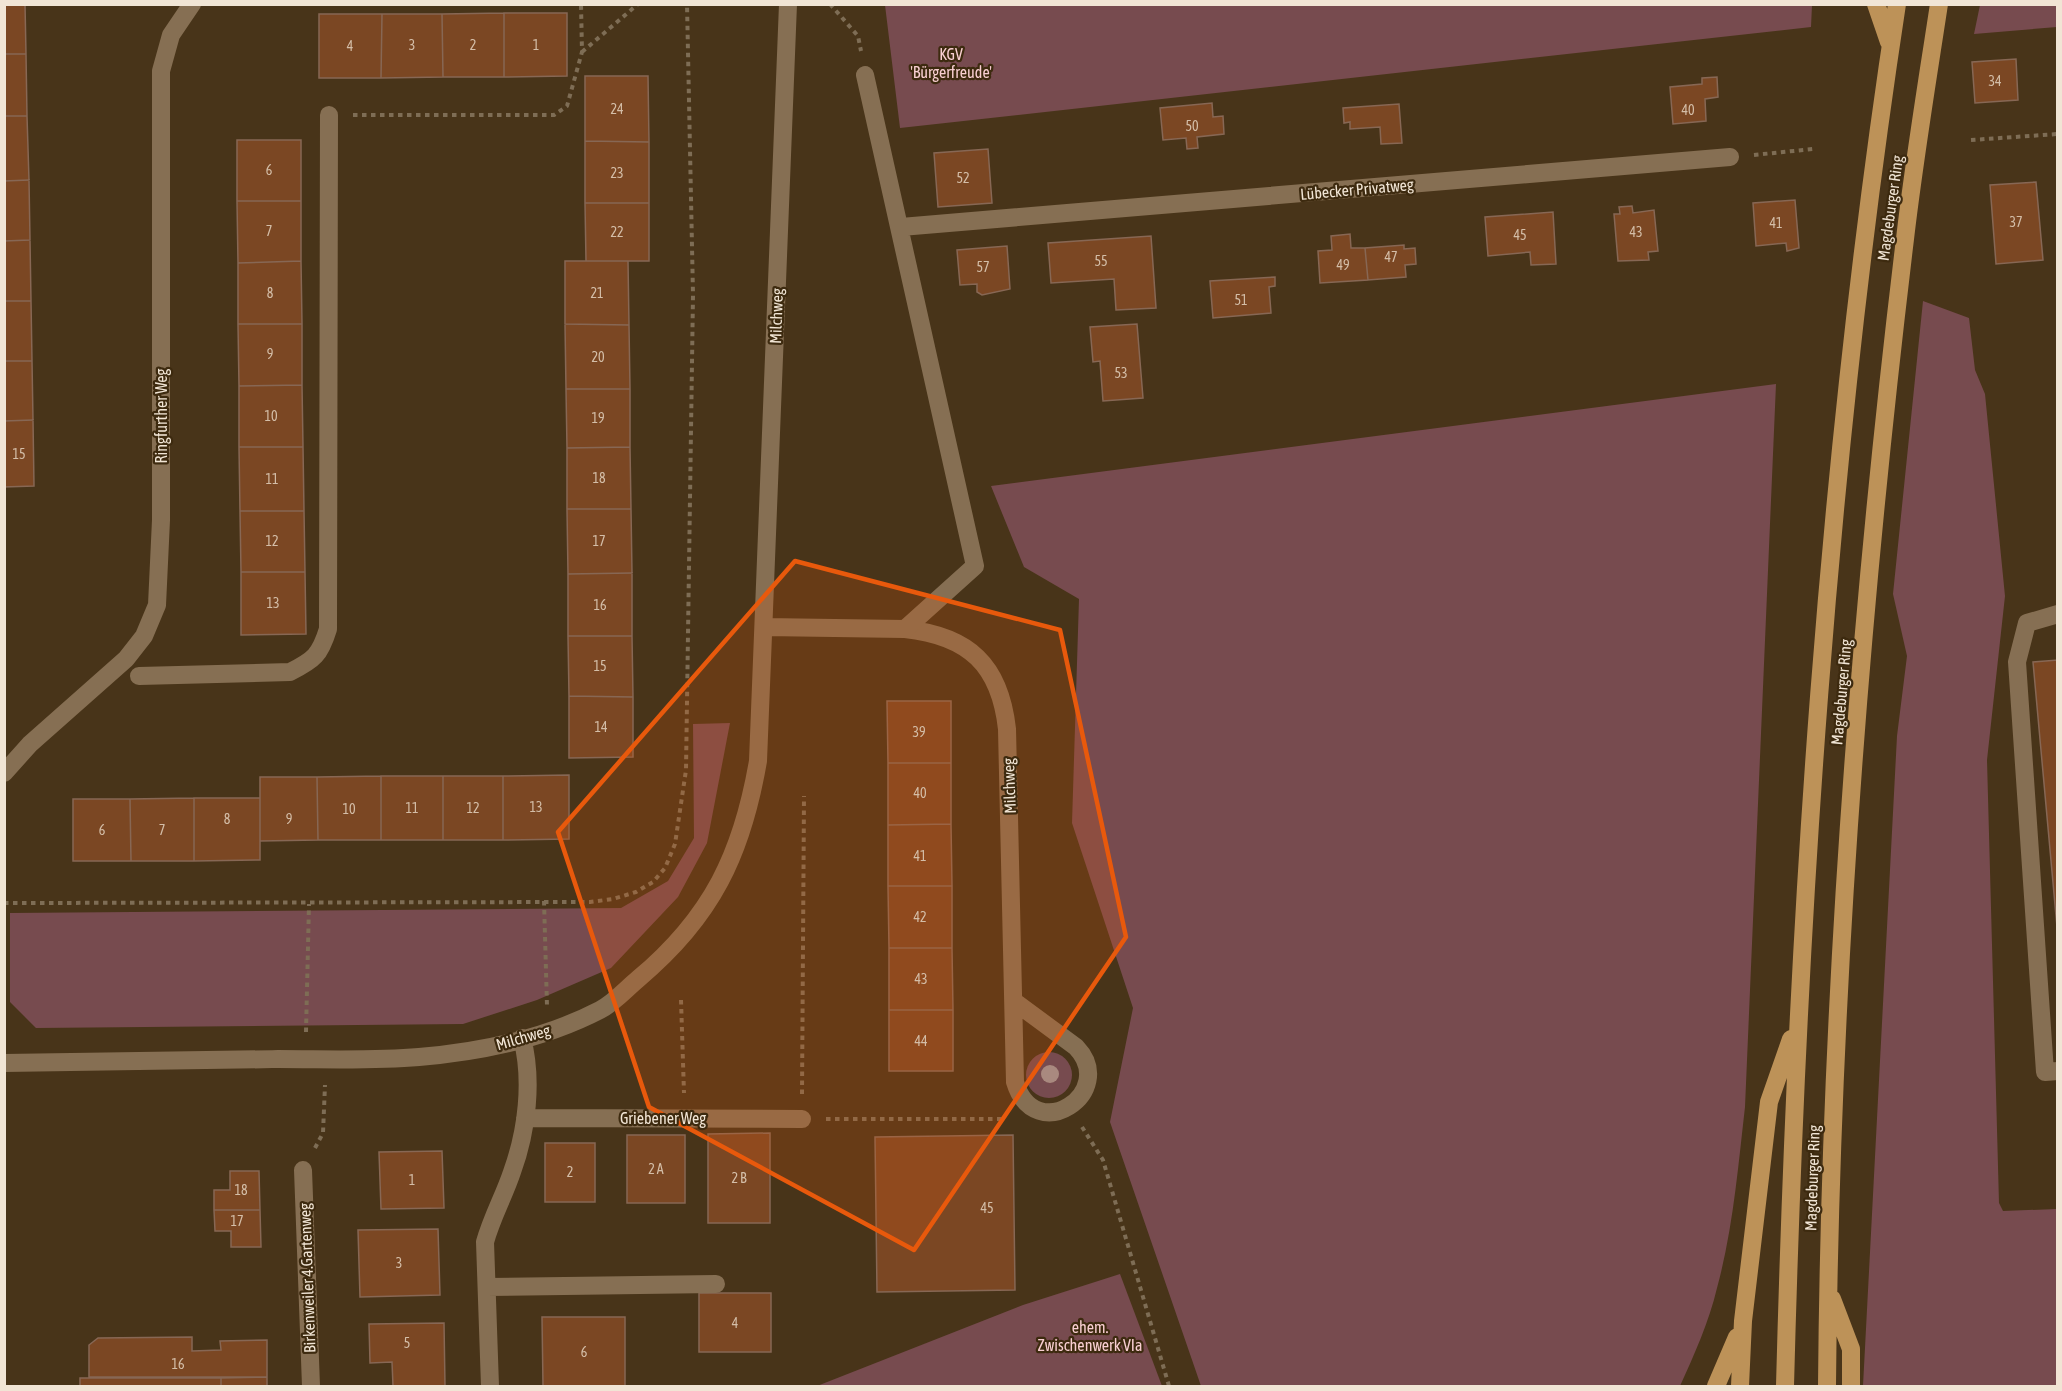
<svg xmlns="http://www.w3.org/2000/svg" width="2062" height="1391" font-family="'Asap Condensed',sans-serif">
	<rect width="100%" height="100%" fill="#483419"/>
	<!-- green -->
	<path fill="#774b4f" d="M885 5 1812 4V5L1811 27 900 128Z
		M1980 5H2057V27L1974 34Z
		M1923 301 1969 318 1975 370 1985 394 2005 596 1987 760 1999 1203 2003 1211 2057 1209V1386H1863L1897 736 1907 656 1893 594Z
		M1776 384 1745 1107C1738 1168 1733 1229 1717 1288 1709 1322 1694 1355 1680 1386H1201L1110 1122 1133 1008 1072 823 1079 599 1024 567 991 486Z
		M730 723 707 843 678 897 611 968 537 1000 463 1024 36 1028 10 1002V913L621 908 668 881 694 838 693 724Z
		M1026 1075a23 23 0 1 1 46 0a23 23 0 1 1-46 0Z
		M1120 1274 1162 1386H817L1023 1305Z"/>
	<!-- building -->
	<path fill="#7b4723" stroke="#876754" stroke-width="1.5" d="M4 4H25L26 54H4Z
		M504 13H567V76L504 77Z
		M504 13V77H443L442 14Z
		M319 14H382L381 78H319Z
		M382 14H442L443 77 381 78Z
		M4 54H26L27 116H4Z
		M2016 59 2018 100 1975 103 1972 62Z
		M585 76H648L649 142 585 141Z
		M1717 77 1718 97 1705 99 1706 121 1673 124 1670 87 1702 84V78Z
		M1212 103 1213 117 1223 116 1224 134 1197 137 1198 148 1187 149 1186 138 1163 140 1160 108Z
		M1399 104 1402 143 1381 144 1380 127 1350 129V122L1344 123 1343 108Z
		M4 116H27L29 180 4 181Z
		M237 140H301V201H237Z
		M585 141 649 142V203H585Z
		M988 149 992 203 938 207 934 153Z
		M29 180 30 240 4 241V181Z
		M2036 182 2043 260 1996 264 1990 185Z
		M1795 200 1799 248 1787 251 1786 243 1756 246 1753 203Z
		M237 201H301V261L238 263Z
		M585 203H649V261H586Z
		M1632 206 1633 213 1654 210 1658 251 1648 252 1649 260 1618 261 1614 214H1620L1619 207Z
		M1553 212 1556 264 1531 265 1530 252 1488 256 1485 217Z
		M1350 234 1351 248H1365L1368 280 1320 283 1318 251 1332 250 1331 236Z
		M1151 236 1156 308 1116 310 1114 279 1051 283 1048 243Z
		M30 240 31 301H4V241Z
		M1404 245V249L1415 248 1416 264 1405 265 1406 277 1368 280 1365 248Z
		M1007 246 1010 289 982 295 977 292V284L960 285 957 250Z
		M301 261 302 324H238V263Z
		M565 261H628L629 325 565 324Z
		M1275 277V286L1269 287 1271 313 1213 318 1210 281Z
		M4 301H31L32 361H4Z
		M238 324H302V385L239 386Z
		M565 324 629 325 630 389H566Z
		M1137 324 1143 398 1103 401 1100 361 1093 362 1090 327Z
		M4 361H32L33 420 4 421Z
		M302 385 303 447H239V386Z
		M566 389H630V447L567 448Z
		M33 420 34 486 4 487V421Z
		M239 447H303L304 511H240Z
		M630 447 631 509H567V448Z
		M567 509H631L632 573 568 574Z
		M240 511H304L305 572H241Z
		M241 572H305L306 634 241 635Z
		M632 573V636H568V574Z
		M568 636H632L633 697 569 696Z
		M2058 660V938L2033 662Z
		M569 696 633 697V757L569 758Z
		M887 701H951V763H888Z
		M888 763H951V824L888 825Z
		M569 775V839L503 840V776Z
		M381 776V840H318L317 777Z
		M381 776H443V840H381Z
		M443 776H503V840H443Z
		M260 777H317L318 840 260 841Z
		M194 798H260V860L194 861Z
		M194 798V861H131L130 799Z
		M73 799H130L131 861H73Z
		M951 824 952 886H888V825Z
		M888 886H952V948H889Z
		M889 948H952L953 1010H889Z
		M889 1010H953V1071H889Z
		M770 1133V1223H708V1134Z
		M627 1135H685V1203H627Z
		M1013 1135 1015 1290 877 1292 875 1137Z
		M545 1143H595V1202H545Z
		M442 1151 444 1208 381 1209 379 1152Z
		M230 1171H259L260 1210H214V1190H230Z
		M214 1210H260L261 1247H231V1231H215Z
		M438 1229 440 1295 360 1297 358 1230Z
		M699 1293H771V1352H699Z
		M542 1317H625V1386H543Z
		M444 1323 445 1386H393L392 1362 370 1363 369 1324Z
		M192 1337V1351L221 1350 220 1341 267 1340V1377H89V1345L98 1338Z
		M267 1377V1386H221V1378Z
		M80 1378H221V1386H80Z"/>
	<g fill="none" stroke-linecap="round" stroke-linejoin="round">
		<!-- path -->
		<path stroke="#7e6d55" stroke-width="4" stroke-dasharray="4.5 4.5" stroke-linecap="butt" d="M830 4 858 36 861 51
			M582 52 638 4
			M353 115H554L567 106 582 52 581 4
			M1971 140 2058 134
			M1754 155 1813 149
			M544 901 547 1006
			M4 903 590 902 613 899 636 892 653 882 665 868 675 844 686 770 693 295 687 4
			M681 1000 684 1093
			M306 1032 309 904
			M802 1094 804 796
			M826 1119H1005
			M1082 1127 1103 1160 1169 1386
			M315 1148 323 1133 325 1085"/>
		<!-- lane -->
		<path stroke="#866f53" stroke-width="18" d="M2058 614 2027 623 2017 662 2045 1072 2058 1071
			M905 629C969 636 1000 665 1007 729L1015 1082C1035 1148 1119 1092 1076 1047L1015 1002
			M139 676 290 672C314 660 320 655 328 629L329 115"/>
		<!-- street -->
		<path stroke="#866f53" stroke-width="18" d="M901 227 1730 157
			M764 627 905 629 975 566 865 75
			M4 773 30 744 126 659 144 636 157 605 161 520V71L171 35 192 4
			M4 1063C96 1062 187 1061 278 1059 325 1059 373 1061 419 1057 479 1052 546 1038 600 1010 614 1003 626 989 638 979 712 917 742 854 758 761L788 4
			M525 1118 802 1119
			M303 1170 311 1386
			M487 1287 716 1284
			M490 1386 485 1242C492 1217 504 1196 512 1172 527 1131 533 1080 522 1038"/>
		<!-- highway -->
		<path stroke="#bd9258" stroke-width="18" d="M1876 4 1889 42
			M1832 1299 1851 1349V1386
			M1716 1386 1737 1337
			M1740 1386 1743 1321 1769 1102 1791 1039
			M1785 1386C1797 924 1827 462 1897 4
			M1827 1386C1830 1003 1859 619 1905 239 1914 161 1927 83 1939 4"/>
	</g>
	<!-- trees -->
	<circle fill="#a9897f" cx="1050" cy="1074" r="9"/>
	<!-- marked area -->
	<path fill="#e8590c" fill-opacity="0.2" stroke="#e8590c" stroke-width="4.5" stroke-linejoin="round" d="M795 561 1060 630 1126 937 914 1250 649 1107 558 832Z"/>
	<g text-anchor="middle" stroke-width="4.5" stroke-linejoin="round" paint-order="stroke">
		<!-- number labels -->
		<g font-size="14" fill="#d4bea8">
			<text x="412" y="50">3</text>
			<text x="473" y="50">2</text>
			<text x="536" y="50">1</text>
			<text x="350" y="51">4</text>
			<text x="1995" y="86">34</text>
			<text x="617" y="114">24</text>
			<text x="1688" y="115">40</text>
			<text x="1192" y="131">50</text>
			<text x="269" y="175">6</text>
			<text x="617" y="178">23</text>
			<text x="963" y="183">52</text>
			<text x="2016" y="227">37</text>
			<text x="1776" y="228">41</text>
			<text x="269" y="236">7</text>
			<text x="617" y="237">22</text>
			<text x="1636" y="237">43</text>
			<text x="1520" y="240">45</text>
			<text x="1391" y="262">47</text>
			<text x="1101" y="266">55</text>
			<text x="1343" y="270">49</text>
			<text x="983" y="272">57</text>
			<text x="270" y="298">8</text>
			<text x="597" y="298">21</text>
			<text x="1241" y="305">51</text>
			<text x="270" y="359">9</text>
			<text x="598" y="362">20</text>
			<text x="1121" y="378">53</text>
			<text x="271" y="421">10</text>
			<text x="598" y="423">19</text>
			<text x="19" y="459">15</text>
			<text x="599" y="483">18</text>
			<text x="272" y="484">11</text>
			<text x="272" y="546">12</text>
			<text x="599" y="546">17</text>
			<text x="273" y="608">13</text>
			<text x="600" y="610">16</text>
			<text x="600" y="671">15</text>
			<text x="601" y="732">14</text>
			<text x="919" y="737">39</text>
			<text x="920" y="798">40</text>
			<text x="536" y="812">13</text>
			<text x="412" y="813">11</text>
			<text x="473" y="813">12</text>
			<text x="349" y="814">10</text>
			<text x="227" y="824">8</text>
			<text x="289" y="824">9</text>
			<text x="102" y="835">6</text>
			<text x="162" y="835">7</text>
			<text x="920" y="861">41</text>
			<text x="920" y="922">42</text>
			<text x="921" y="984">43</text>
			<text x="921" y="1046">44</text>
			<text x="656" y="1174">2 A</text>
			<text x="570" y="1177">2</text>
			<text x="739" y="1183">2 B</text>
			<text x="412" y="1185">1</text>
			<text x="241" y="1195">18</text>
			<text x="987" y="1213">45</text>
			<text x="237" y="1226">17</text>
			<text x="399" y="1268">3</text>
			<text x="735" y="1328">4</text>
			<text x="407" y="1348">5</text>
			<text x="584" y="1357">6</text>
			<text x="178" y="1369">16</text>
		</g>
		<!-- park labels -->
		<g font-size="16" fill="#f9cfd2" stroke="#3d2a0f">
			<text x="951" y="60">KGV<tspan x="951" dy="18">'Bürgerfreude'</tspan></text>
			<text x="1090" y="1333">ehem.<tspan x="1090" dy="18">Zwischenwerk VIa</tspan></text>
		</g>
		<!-- street labels -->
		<g font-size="16" fill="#f1e5d5" stroke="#3d2a0f">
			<text transform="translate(1357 189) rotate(-5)" y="6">Lübecker Privatweg</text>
			<text transform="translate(1890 208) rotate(-82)" y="6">Magdeburger Ring</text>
			<text transform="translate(776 316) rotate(-88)" y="6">Milchweg</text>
			<text transform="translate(161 416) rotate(-90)" y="6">Ringfurther Weg</text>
			<text transform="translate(1841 692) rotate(-85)" y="6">Magdeburger Ring</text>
			<text transform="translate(1009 786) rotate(-92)" y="6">Milchweg</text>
			<text transform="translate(523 1037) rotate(-16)" y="6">Milchweg</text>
			<text x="663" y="1124">Griebener Weg</text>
			<text transform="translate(1812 1178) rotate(-88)" y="6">Magdeburger Ring</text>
			<text transform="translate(307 1278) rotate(-92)" y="6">Birkenweiler 4.Gartenweg</text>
		</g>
	</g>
	<!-- border -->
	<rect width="2062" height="1391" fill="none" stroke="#f1e5d5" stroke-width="12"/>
</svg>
